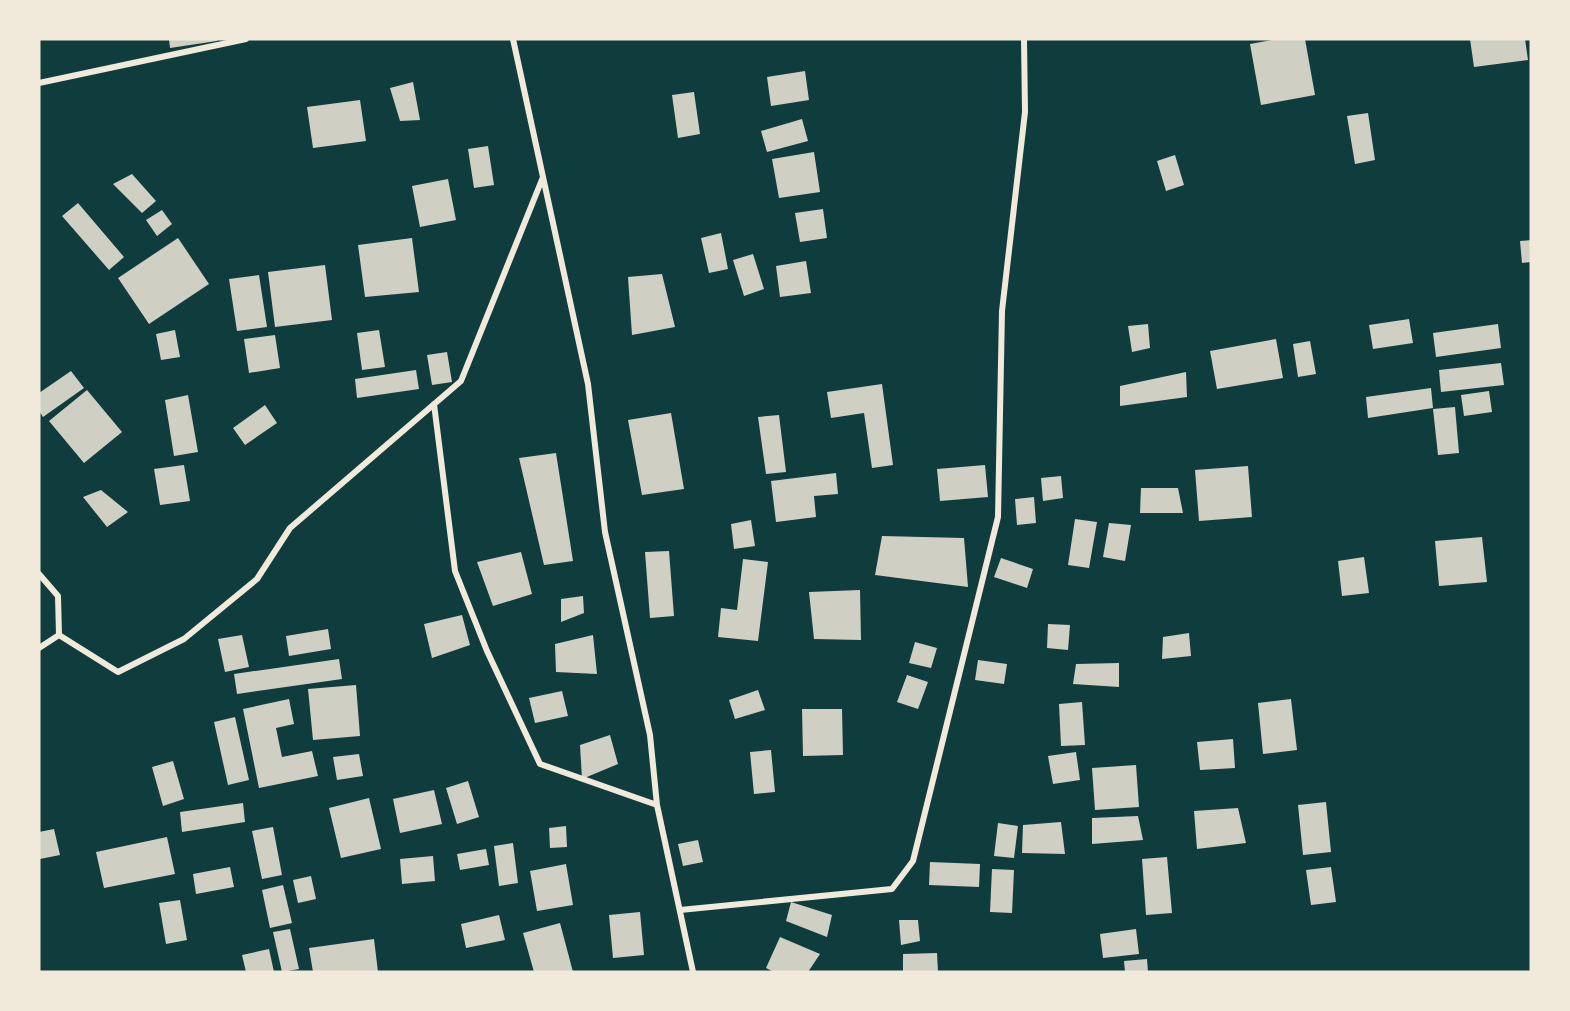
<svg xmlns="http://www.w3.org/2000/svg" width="1570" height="1011" font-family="Roboto,sans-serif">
	<rect width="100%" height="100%" fill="#0f3d3e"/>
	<!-- building -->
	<path fill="#cfcfc3" d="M169 39H217V41L170 48Z
		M1277 39H1305L1315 95 1261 105 1250 44Z
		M1470 39H1525L1528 60 1474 67Z
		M805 71 809 100 771 106 767 77Z
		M413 82 420 120 400 121 390 88Z
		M694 92 700 134 678 138 672 95Z
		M360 100 366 141 313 148 307 107Z
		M1368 113 1375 160 1355 164 1347 116Z
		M802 119 808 141 767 152 761 131Z
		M488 146 494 185 474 188 468 149Z
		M814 152 820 192 779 198 772 159Z
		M1175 155 1184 185 1166 191 1157 161Z
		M132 174 156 201 142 213 113 184Z
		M448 179 456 220 420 227 412 186Z
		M78 203 124 257 109 270 62 216Z
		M823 209 827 238 800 242 795 213Z
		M162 210 172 224 157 236 146 220Z
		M721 233 728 269 709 273 701 238Z
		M178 238 209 284 149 324 118 278Z
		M412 238 419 292 365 297 358 245Z
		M1531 240V262L1522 263 1520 241Z
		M753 254 764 289 744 296 733 260Z
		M806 261 811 293 780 297 776 266Z
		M325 265 332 320 275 327 268 272Z
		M662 274 675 327 632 335 628 277Z
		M259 275 267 327 237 331 229 279Z
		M1409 319 1413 343 1373 349 1369 325Z
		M1148 324 1150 348 1132 352 1128 326Z
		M1498 324 1501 348 1436 357 1433 333Z
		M175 330 180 357 161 360 156 334Z
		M379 330 385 367 362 370 357 333Z
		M275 335 280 368 249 373 244 339Z
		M1276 339 1283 378 1217 389 1210 351Z
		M1310 341 1316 374 1298 377 1293 344Z
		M447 352 452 382 432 385 427 355Z
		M1501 363 1504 385 1441 392 1439 370Z
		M416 370 419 389 357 398 355 379Z
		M71 371 84 388 43 417 39 411V393Z
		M1186 372 1187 397 1120 406V386Z
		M882 384 893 465 872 468 864 413 831 418 827 392Z
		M1431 388 1433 408 1368 418 1366 397Z
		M87 390 122 432 84 463 49 421Z
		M1489 391 1492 412 1464 416 1461 395Z
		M188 395 198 452 174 456 165 400Z
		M265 405 277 423 245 445 233 428Z
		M1455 407 1459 453 1438 455 1433 409Z
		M671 413 684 489 642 495 628 420Z
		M779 415 786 472 766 474 758 417Z
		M556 453 573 561 544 565 519 458Z
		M184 465 190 501 160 505 154 469Z
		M985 465 988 497 940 501 937 469Z
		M1248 466 1252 517 1199 521 1195 470Z
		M836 473 838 494 814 496 816 517 776 522 771 481Z
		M1061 476 1063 498 1043 501 1041 478Z
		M1141 488H1178L1183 513H1140Z
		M101 490 128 512 107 527 83 497Z
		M1034 497 1036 523 1017 525 1015 499Z
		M1075 519 1097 522 1089 568 1068 565Z
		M751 520 755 546 734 549 731 524Z
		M1109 523 1131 525 1125 561 1103 557Z
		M882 536 964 538 968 587 875 575Z
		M1482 537 1487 582 1439 586 1435 541Z
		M669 551 674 616 650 618 645 552Z
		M521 552 532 594 493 606 477 562Z
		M1364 557 1369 593 1342 596 1338 561Z
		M1001 558 1033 569 1027 588 994 577Z
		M743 559 768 562 758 641 718 637 721 608 737 610Z
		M860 590 861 640 814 639 809 592Z
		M583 596 584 613 561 622V599Z
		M462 615 470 645 432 658 424 624Z
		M1048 624 1070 625 1068 650 1047 648Z
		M328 629 331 649 289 656 286 636Z
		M1189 633 1191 656 1162 659 1163 637Z
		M242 635 249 667 225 672 218 639Z
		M593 635 597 674 556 672 555 644Z
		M915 642 937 648 931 668 909 663Z
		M339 659 342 679 237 694 234 674Z
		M978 660 1007 664 1004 684 975 680Z
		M1119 663V687L1073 684 1076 664Z
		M907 675 928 682 918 709 897 702Z
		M356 685 360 736 313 740 308 689Z
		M758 690 765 710 735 719 729 700Z
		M562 691 568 716 535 723 529 698Z
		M289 699 294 724 276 728 282 757 312 751 318 776 259 788 243 709Z
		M1291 699 1297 750 1263 754 1258 703Z
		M1082 702 1085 745 1061 746 1059 704Z
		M802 709H842L843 755 803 756Z
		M235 717 249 780 228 785 214 722Z
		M610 735 618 764 582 779 580 745Z
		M1233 739 1235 768 1200 770 1197 742Z
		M771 750 775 792 754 794 750 752Z
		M1076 752 1080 780 1053 784 1048 756Z
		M359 754 363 776 337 780 333 757Z
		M173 761 184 799 163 806 152 767Z
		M1136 765 1139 807 1095 810 1092 768Z
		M468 781 479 817 457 824 446 788Z
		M434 790 442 824 400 833 393 799Z
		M369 798 381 849 341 858 329 808Z
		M1326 802 1331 852 1303 855 1298 805Z
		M243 803 245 822 182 832 180 812Z
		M1238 808 1246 843 1197 849 1194 811Z
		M1138 816 1143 840 1092 844V818Z
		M1061 822 1065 854 1022 853 1023 825Z
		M998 823 1018 826 1014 858 994 856Z
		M566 826 567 847 550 848 549 828Z
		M273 827 282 875 262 879 252 831Z
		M54 829 60 855 40 859 39 832Z
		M167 837 175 874 104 888 96 852Z
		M698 840 703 862 683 866 678 844Z
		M513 843 518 883 499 886 494 846Z
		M486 849 489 865 460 870 457 854Z
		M433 856 435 881 402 884 400 859Z
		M1167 857 1172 913 1146 915 1142 859Z
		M930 862 980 864 979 887 929 885Z
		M566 864 573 905 537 911 530 871Z
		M230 867 234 887 196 894 193 874Z
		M1331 867 1336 902 1311 905 1306 870Z
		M992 869 1014 870 1012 913 990 912Z
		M311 876 316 899 298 903 293 880Z
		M283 885 292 923 270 928 262 890Z
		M180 900 187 940 166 944 159 903Z
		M791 902 832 915 827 937 786 921Z
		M640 912 644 955 613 958 609 915Z
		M499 915 505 940 466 948 461 924Z
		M899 920H918L920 941 901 945Z
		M560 923 573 972H534L523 933Z
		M290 929 299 969 282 972 273 932Z
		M1136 929 1139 954 1103 958 1100 934Z
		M780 937 820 954 808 972H774L766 968Z
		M374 939 378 972H313L309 948Z
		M269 949 274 972H246L242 955Z
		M937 953 938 972H903V954Z
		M1147 959 1148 972H1125L1124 961Z"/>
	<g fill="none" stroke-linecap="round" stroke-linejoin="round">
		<!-- minor -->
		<path stroke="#f1e9da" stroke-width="6" d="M513 39 588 384 605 532 650 735 657 805 693 972
			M39 83 246 39
			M434 404 455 571 487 651 540 764 657 805
			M39 574 58 596 59 635
			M59 635 118 672 184 639 257 579 290 528 461 381 543 177
			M39 648 59 635
			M680 910 892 889 913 861 998 517 1002 311 1025 112 1024 39"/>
	</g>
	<!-- border -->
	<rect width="1570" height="1011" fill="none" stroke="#f1e9da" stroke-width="81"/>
</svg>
